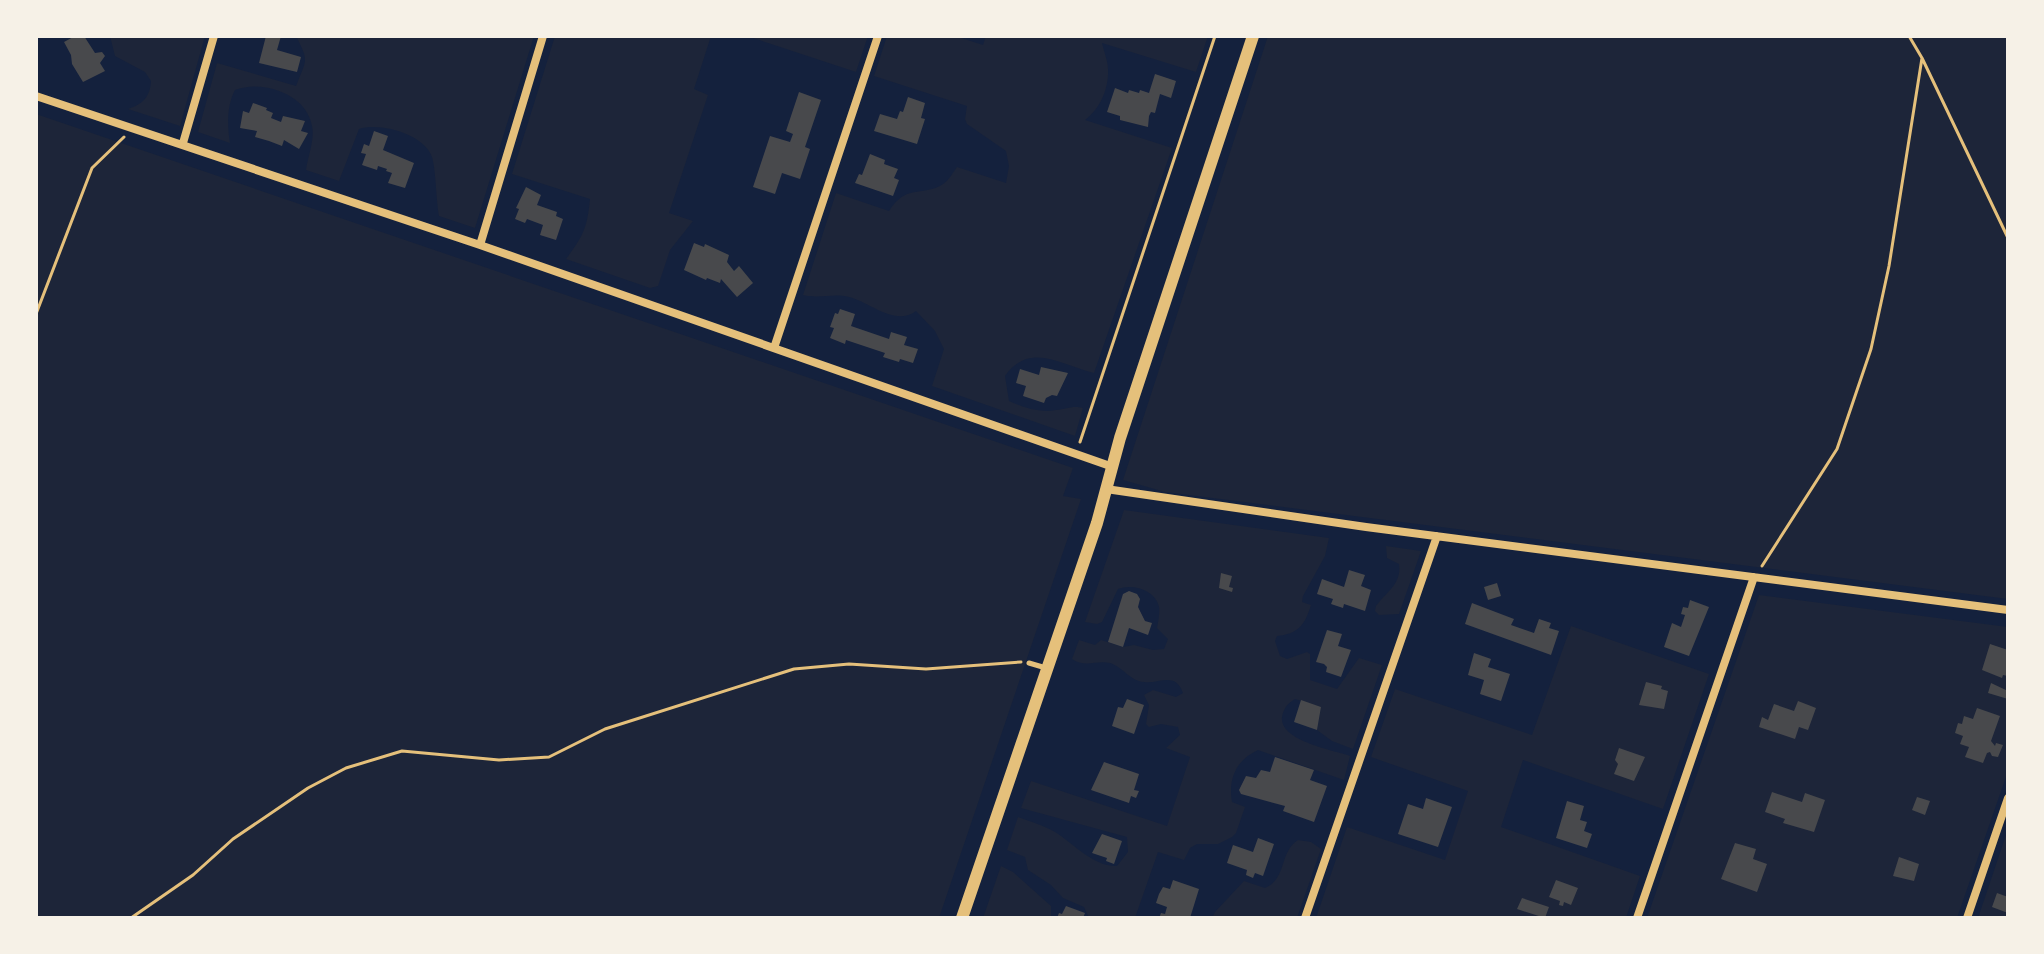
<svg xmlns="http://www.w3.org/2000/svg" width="2044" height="954" font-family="'DM Sans',sans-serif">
	<rect width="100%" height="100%" fill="#14213d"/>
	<!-- green -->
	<path fill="#1d2539" d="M110 36H205L180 126 128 109C143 104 150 97 151 81L145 72 115 56Z
		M296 36H534L475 228 439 216C436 199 436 171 432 157 424 134 380 122 359 129L339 181 306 170C308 156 315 139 312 126 307 94 262 79 235 90 227 105 227 125 230 143L198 132 217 63 296 86C307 58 309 62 296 36Z
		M555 36H711L694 89 708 95 669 213 693 221 670 250 658 286 650 288 566 259C584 235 587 228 590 199L512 174Z
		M747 36H868L856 72Z
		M887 36H955L983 45 986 36H1208L1196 72 1102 43C1104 52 1108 61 1108 69 1109 89 1100 109 1085 120L1172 148 1094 373C1061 365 1030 341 1005 376L1009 401C1024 408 1040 413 1056 410 1067 409 1073 405 1083 408L1075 436 932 386 944 349 935 331 916 311C895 327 870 302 849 297 834 293 819 299 803 295L836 193 889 211C906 185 918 196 940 186 948 182 952 174 957 167L1006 183 1009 166 1006 151 967 124 965 119 967 106 874 76Z
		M1268 36H2008V599L1165 492 1123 480Z
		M36 114 1073 468 1063 496 1081 499 939 918H36Z
		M1124 510 1329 538 1325 556 1303 596 1302 602 1311 605C1305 625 1298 634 1277 636L1275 641 1280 656 1287 659 1307 652 1310 654V680L1337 689 1359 658 1382 665 1353 749 1332 741 1317 730 1321 707 1295 699C1289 703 1286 705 1283 713 1273 740 1333 750 1350 756L1344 780 1258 750C1236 760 1228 779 1232 802L1245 807 1236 833 1232 837 1218 844H1197L1190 848 1184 860 1158 852 1135 918H1089L1084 907 1063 898 1051 885 1028 870 1025 857 1007 850 1018 817C1031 822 1043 825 1055 832 1074 844 1094 867 1117 866L1128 852 1127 837 1021 808 1031 781 1167 826 1190 757 1166 748 1180 735 1178 727 1161 724 1149 727 1146 724 1149 705 1144 695 1153 690 1176 697 1183 693C1175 671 1160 684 1144 682 1130 681 1123 667 1110 663 1096 660 1085 668 1072 659L1079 640 1095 645 1101 640 1123 647 1134 645 1153 650 1164 649 1168 639 1157 628C1158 622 1160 613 1159 607 1156 590 1132 583 1118 589L1102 622 1097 624 1085 622Z
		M1386 546 1421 551 1399 614 1379 615 1375 611 1376 606C1386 592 1402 584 1399 564L1387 558Z
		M1759 595 2008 627V771L1957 918H1647Z
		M1571 626 1709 674 1663 809 1523 760 1501 827 1640 876 1626 918H1316L1347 827 1445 860 1468 791 1371 757 1395 689 1532 735Z
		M2008 829V918H1978Z
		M1298 840 1311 842 1321 849 1297 918H1212L1215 912 1244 881 1265 888C1287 879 1279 852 1298 840Z
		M1001 866 1013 872 1051 906V918H983Z"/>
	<!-- building -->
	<path fill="#48494c" d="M75 36H84L95 53 102 52 105 56 100 63 105 71 83 82 72 64 71 55 64 42Z
		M266 36H281L277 50 301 57 297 72 259 63Z
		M1155 74 1176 81 1171 98 1160 94 1155 113 1151 112 1149 116 1148 127 1120 120V116L1107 112 1115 88 1128 93 1129 90 1139 93 1140 90 1149 93Z
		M799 92 821 100 805 147 810 149 800 179 782 173 775 194 753 187 770 136 790 142 793 134 786 131Z
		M908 97 925 103 921 118 925 119 917 144 874 131 880 114 897 119 900 111 903 112Z
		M253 103 267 108 266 110 273 113 271 118 281 122 283 116 305 121 301 131 308 133 299 149 284 140 282 146 269 141 255 137 257 131 240 128 243 111 249 113Z
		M374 131 388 136 383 150 414 163 405 188 388 183 392 173 386 171 387 169 378 166 377 170 362 165 366 154 361 153 364 144 369 146Z
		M870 154 885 160 884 164 898 169 894 178 899 180 893 196 855 183 859 174 862 175Z
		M526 187 541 195 537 205 557 212 556 216 563 219 556 240 540 235 543 225 527 219 525 223 515 219 519 209 516 208Z
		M694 243 704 247 705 244 729 255 727 262 734 271 739 266 753 283 737 297 721 279 720 283 707 278 706 280 684 270Z
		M840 309 855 314 851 326 889 339 891 332 907 337 904 345 918 349 913 363 900 359 899 362 883 357 885 353 846 340 845 344 830 338 834 328 830 327 835 313 838 314Z
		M1041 367 1068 373 1057 396 1052 395 1046 398 1044 403 1023 396 1026 386 1016 383 1020 369 1039 375Z
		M1349 570 1365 575 1361 586 1371 590 1365 611 1344 604 1343 608 1331 604 1333 599 1317 594 1322 579 1344 587Z
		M1221 573 1232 576 1229 587 1233 588 1232 592 1219 588Z
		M1497 583 1501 596 1488 600 1484 587Z
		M1129 591 1137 594 1140 599 1138 607 1145 621 1152 623 1148 635 1129 628 1123 647 1108 642 1123 594Z
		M1690 600 1709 607 1689 656 1664 647 1672 623 1681 627 1685 615 1681 614 1683 607 1688 608Z
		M1472 603 1514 619 1511 625 1534 633 1539 619 1551 623 1549 628 1559 631 1551 655 1465 624Z
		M1327 630 1342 634 1338 646 1351 650 1341 677 1326 672 1327 667 1324 664 1316 662Z
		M1990 644 2008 650V676L2003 675 2002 678 1982 670Z
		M1474 653 1491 659 1488 667 1510 674 1501 701 1480 694 1484 680 1468 675Z
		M1646 682 1662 686 1661 689 1668 691 1664 709 1639 705Z
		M1991 683 2008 691V699L1988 693Z
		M1127 699 1144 705 1134 734 1112 726 1118 707 1123 708Z
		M1301 700 1321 707 1317 730 1294 722Z
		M1798 701 1816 708 1808 730 1799 727 1795 739 1759 727 1762 717 1768 720 1774 704 1794 711Z
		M1977 708 2000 716 1991 741 1995 746 1996 743 2003 745 1998 757 1992 756 1990 752 1987 753 1983 763 1965 757 1969 747 1960 744 1963 736 1955 733 1958 723 1962 724 1964 716 1973 719Z
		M1619 748 1645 757 1634 781 1614 774 1618 764 1615 760Z
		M1275 757 1314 770 1310 780 1327 786 1314 822 1283 811 1285 806 1241 794 1239 790 1246 776 1256 778 1261 770 1270 772Z
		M1104 762 1139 774 1134 790 1139 791 1136 798 1131 796 1129 803 1091 790Z
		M1772 792 1802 802 1805 793 1825 800 1814 832 1783 823 1785 819 1765 812Z
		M1917 797 1930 801 1925 815 1912 810Z
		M1426 798 1452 807 1438 847 1398 834 1408 804 1423 809Z
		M1567 801 1584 806 1580 820 1587 822 1584 831 1592 834 1587 848 1556 838Z
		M1102 834 1122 841 1114 864 1106 861 1107 858 1092 853Z
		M1258 838 1274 844 1263 876 1255 873 1253 878 1246 875 1247 870 1227 863 1233 845 1253 852Z
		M1735 843 1756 849 1753 859 1767 864 1757 892 1721 879Z
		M1899 857 1919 864 1914 881 1893 876Z
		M1173 880 1199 889 1190 918H1159L1161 913 1165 914 1167 907 1156 903 1159 894 1163 887 1170 889Z
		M1556 880 1578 888 1571 905 1564 902 1563 906 1559 905 1560 901 1549 897Z
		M1997 893 2008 897V913L1992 907Z
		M1522 898 1549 907 1545 918 1517 909Z
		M1066 906 1085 913 1083 918H1057L1059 913 1062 914Z"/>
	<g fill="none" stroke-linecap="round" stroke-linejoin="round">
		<!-- path -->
		<path stroke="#e5c07b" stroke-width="3" d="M1909 36 1922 58 2008 238
			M36 314 92 168 124 137
			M1080 442 1215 36
			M1762 566 1837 449 1871 349 1889 266 1922 58
			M131 918 193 875 233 839 308 788 346 768 402 751 499 760 549 757 605 729 794 669 849 664 926 669 1021 662"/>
		<!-- service -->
		<path stroke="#e5c07b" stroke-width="5" d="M1029 663 1046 668"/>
		<!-- minor -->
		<path stroke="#e5c07b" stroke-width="8" d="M36 96 480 245 1113 467
			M183 143 214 36
			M480 245 543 36
			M774 348 878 36
			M1106 489 1366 527 2008 610
			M1305 918 1437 536
			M1637 918 1754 577
			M1967 918 2008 798"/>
		<!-- tertiary -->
		<path stroke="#e5c07b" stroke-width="12" d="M962 918 1097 523 1120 438 1253 36"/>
	</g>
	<!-- border -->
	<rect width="2044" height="954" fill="none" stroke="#f6f1e7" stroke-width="76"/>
</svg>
